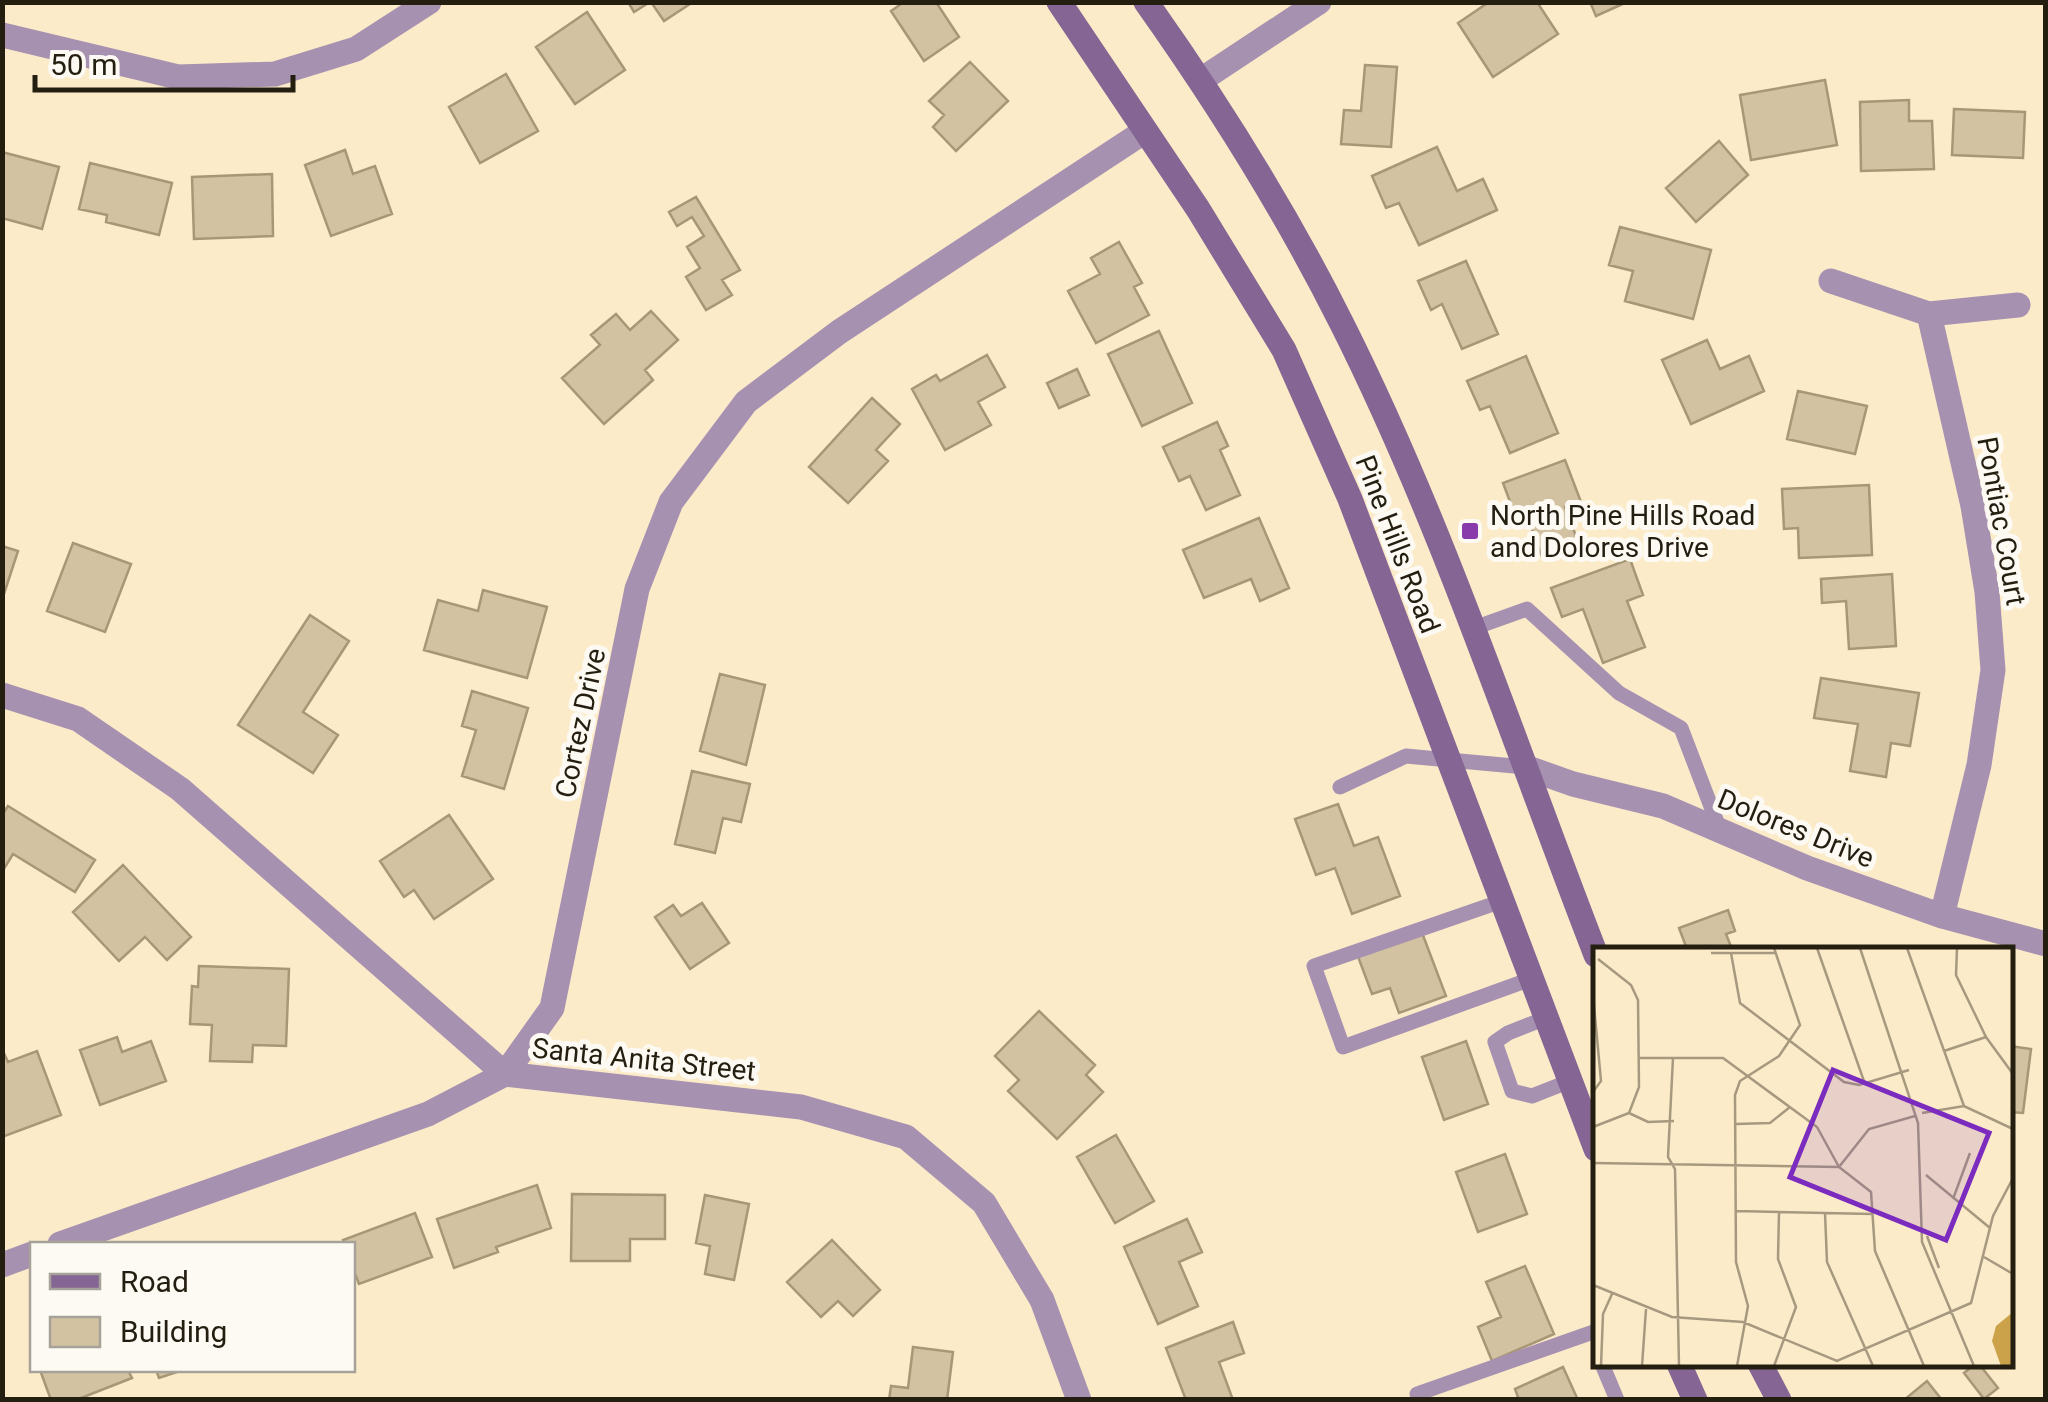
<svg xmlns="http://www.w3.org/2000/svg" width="2048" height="1402" font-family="Roboto,sans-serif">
	<rect width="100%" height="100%" fill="#fcebc9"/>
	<!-- building -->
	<path fill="#d3c2a1" stroke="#a79777" stroke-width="2.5" d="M628 2H650L634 12Z
		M651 2H693L664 21Z
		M904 2H936L959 37 924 61 891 11Z
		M1489 2H1537L1558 34 1493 77 1458 23Z
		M1590 2H1627L1596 16Z
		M587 12 625 70 575 104 536 47Z
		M970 62 1008 101 956 151 933 127 944 115 929 101Z
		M1365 65 1397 67 1391 147 1341 144 1344 110 1361 111Z
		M506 74 538 131 480 163 449 107Z
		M1825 80 1837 145 1751 160 1740 95Z
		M1909 100V121H1932L1934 169 1861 171 1860 102Z
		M1954 109 2025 112 2023 158 1952 155Z
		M1719 141 1748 175 1696 222 1666 188Z
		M1437 147 1457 191 1483 179 1497 210 1419 245 1399 203 1386 208 1372 176Z
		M345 150 353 174 375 166 392 214 331 236 305 165Z
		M2 152 59 167 42 229 2 218Z
		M90 163 172 183 159 235 106 222 107 215 79 209Z
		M272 174 273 236 194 239 192 177Z
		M696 197 740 270 722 280 732 295 706 310 686 277 700 268 687 247 704 236 692 217 677 226 669 212Z
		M1620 227 1711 250 1693 319 1625 301 1633 271 1609 265Z
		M1119 242 1142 283 1134 287 1149 315 1096 343 1068 291 1100 274 1091 258Z
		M1466 261 1498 334 1462 349 1442 304 1431 310 1418 281Z
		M651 311 678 340 645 370 653 380 604 424 562 378 600 345 591 335 616 314 630 330Z
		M1159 331 1192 403 1142 426 1108 354Z
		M1707 340 1720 369 1749 356 1764 391 1691 424 1662 360Z
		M987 355 1005 387 978 402 991 425 945 450 912 389 936 375 940 381Z
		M1526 356 1558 433 1510 453 1490 406 1480 410 1467 381Z
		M1077 369 1089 395 1059 408 1047 383Z
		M1798 391 1867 406 1855 454 1787 439Z
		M872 398 900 424 876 450 888 461 848 503 809 467Z
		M1217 422 1228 446 1220 450 1240 495 1206 510 1190 476 1179 481 1163 447Z
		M1565 460 1581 502 1565 507 1579 544 1542 557 1525 511 1515 515 1503 483Z
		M1869 485 1872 555 1799 558 1798 528 1784 529 1782 489Z
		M1259 518 1289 588 1260 601 1251 579 1204 598 1183 550Z
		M73 543 131 564 105 632 47 611Z
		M2 546 18 551 2 600Z
		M1630 559 1643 595 1627 601 1645 647 1603 663 1583 609 1562 617 1551 588Z
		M1892 574 1896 646 1849 649 1846 601 1822 603 1821 579Z
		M483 590 547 607 527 678 424 650 438 600 478 611Z
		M310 615 349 641 303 712 338 735 313 773 238 725Z
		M720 674 765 685 746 765 700 751Z
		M1821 678 1919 693 1910 746 1891 743 1886 777 1850 771 1858 724 1814 718Z
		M472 691 528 708 504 789 462 776 476 730 462 726Z
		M692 771 750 784 741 822 723 818 715 853 675 844Z
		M1338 804 1354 846 1378 837 1400 896 1352 914 1335 868 1316 875 1295 819Z
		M8 806 95 860 75 892 13 854 2 872V815Z
		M449 815 493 879 434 919 414 890 404 897 380 861Z
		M123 865 191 937 167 960 145 937 119 961 73 912Z
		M702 903 729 943 690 969 655 917 673 905 681 916Z
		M1728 910 1735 931 1726 934 1732 949H1687L1679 928Z
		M1421 930 1446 996 1399 1013 1390 988 1372 994 1357 954Z
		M199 966 289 969 286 1046 253 1045 252 1062 210 1061 212 1025 190 1024 192 986 198 987Z
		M1039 1011 1095 1065 1086 1075 1103 1092 1057 1139 1008 1091 1019 1080 995 1056Z
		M117 1037 122 1052 151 1041 166 1081 100 1105 80 1050Z
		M1466 1041 1488 1104 1444 1120 1422 1057Z
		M2010 1046 2031 1049 2023 1113 2010 1112Z
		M2 1049 8 1062 37 1051 61 1115 2 1137Z
		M1116 1135 1154 1201 1115 1223 1077 1157Z
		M1505 1154 1527 1214 1478 1232 1456 1172Z
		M537 1185 551 1228 496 1247 498 1252 454 1268 437 1219Z
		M572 1194 665 1195V1239H630V1261H571Z
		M705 1195 749 1204 734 1280 705 1274 710 1246 696 1243Z
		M415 1213 432 1257 359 1284 352 1266V1244H344L343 1240Z
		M1187 1219 1202 1252 1179 1262 1198 1306 1158 1324 1124 1247Z
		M832 1240 880 1290 853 1316 838 1301 821 1317 787 1282Z
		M1525 1266 1554 1334 1492 1361 1478 1327 1501 1317 1486 1282Z
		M1233 1322 1244 1353 1219 1362 1233 1400H1186L1166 1348Z
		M913 1347 953 1352 947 1400H889L891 1386 908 1388Z
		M1975 1364H1979L1998 1388 1984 1399 1964 1373Z
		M1563 1367 1578 1400H1519L1515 1389Z
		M40 1370H128L132 1378 76 1400H51Z
		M156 1370H183L159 1378Z
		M1927 1381 1942 1400H1904Z"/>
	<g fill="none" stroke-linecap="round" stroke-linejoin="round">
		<!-- lane -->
		<path stroke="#a791b1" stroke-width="15" d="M1474 628 1527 609 1619 693 1681 728 1720 830
			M1340 787 1406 756 1525 767
			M1502 901 1314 966 1343 1047 1531 979
			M1546 1018 1508 1033 1495 1042 1512 1091 1532 1096 1570 1081
			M1602 1364 1617 1400
			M1417 1394 1596 1331"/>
		<!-- street -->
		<path stroke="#a791b1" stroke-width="25" d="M2 35 178 77 275 74 356 49 429 2
			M1201 80 1319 2
			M1831 281 1929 314 2018 305
			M1929 314 1973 506 1987 592 1993 670 1979 765 1942 916
			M2 695 78 719 180 789 505 1074 801 1107 906 1137 984 1203 1042 1300 1079 1400
			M1525 767 1573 784 1663 806 1807 868 1942 916 2046 944
			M60 1244 428 1114 505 1074 552 1008 637 589 671 502 746 402 839 332 1145 131
			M2 1265 32 1254"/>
		<!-- secondary -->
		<path stroke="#856594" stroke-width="25" d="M1059 2 1198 209 1284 350 1350 499 1596 1149
			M1146 2C1219 105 1286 212 1342 324 1444 527 1514 744 1596 955
			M1679 1364 1695 1400
			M1760 1364 1779 1400"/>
	</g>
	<!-- markers -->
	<rect fill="#8a3bab" stroke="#fdfaf3" stroke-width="4" x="1460" y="521" width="20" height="20" rx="5"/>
	<g text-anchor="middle" stroke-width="10" stroke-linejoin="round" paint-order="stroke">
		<!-- poi labels -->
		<g font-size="28" fill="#241e11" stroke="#fdfaf3" text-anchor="start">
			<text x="1490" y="525">North Pine Hills Road<tspan x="1490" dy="32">and Dolores Drive</tspan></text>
		</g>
		<!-- street labels -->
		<g font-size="28" fill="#241e11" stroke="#fdfaf3">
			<text transform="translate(2002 521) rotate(80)" y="10">Pontiac Court</text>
			<text transform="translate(1398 544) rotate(69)" y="10">Pine Hills Road</text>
			<text transform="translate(580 723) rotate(-78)" y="10">Cortez Drive</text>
			<text transform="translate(1796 828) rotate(22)" y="10">Dolores Drive</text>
			<text transform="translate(644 1059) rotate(6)" y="10">Santa Anita Street</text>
		</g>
	</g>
	<!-- overview -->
	<g transform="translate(1593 947)">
		<rect width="420" height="420" fill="#fcebc9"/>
		<path d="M420 365V419H408L399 394 403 379Z" fill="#cba24a"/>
		<path fill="none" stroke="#a6997f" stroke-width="2.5" d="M224 1 272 137M267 1 325 176 329 295 381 419M314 1 371 159M364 1 363 28 393 90 420 127M118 6H183M138 6 147 56 251 135 266 138 316 123M0 48 8 134 0 145M351 104 393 90M45 111H130L224 180 246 220 278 245 282 304 331 419M80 111 75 210 82 222 86 419M36 166 55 175 81 174M329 166 371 159 420 182M143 177 177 176 197 160M0 180 36 166 46 140 45 53 38 38 5 12M0 216 246 220 276 182 322 169M333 228 397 281M360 252 377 206M143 264 279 267M232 266 234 315 280 419M334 289 346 321M391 310 420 327M0 338 79 370 150 375 244 414 378 356 400 269 420 231M8 419 10 367 19 347M49 419 53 362M144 419 155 359 143 315 142 148 147 134 186 109 207 78 181 1M181 419 203 360 185 312 186 265"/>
		<path fill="#7b2cbf" fill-opacity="0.15" stroke="#7b2cbf" stroke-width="5" d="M240 123 396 186 353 293 197 230Z"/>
		<rect width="420" height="420" fill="none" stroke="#241e11" stroke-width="5"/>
	</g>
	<!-- border -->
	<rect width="2048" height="1402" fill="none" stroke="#241e11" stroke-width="10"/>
	<!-- legend -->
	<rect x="30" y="1242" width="325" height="130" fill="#fdfaf3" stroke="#a6a299" stroke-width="2.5"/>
	<rect x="50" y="1274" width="50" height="15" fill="#856594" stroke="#a6a299" stroke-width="2.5"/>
	<text x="120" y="1292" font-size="30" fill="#241e11">Road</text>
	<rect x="50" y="1317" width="50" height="30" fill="#d3c2a1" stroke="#a6a299" stroke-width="2.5"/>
	<text x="120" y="1342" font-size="30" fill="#241e11">Building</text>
	<!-- scale -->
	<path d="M35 75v15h258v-15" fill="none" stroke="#241e11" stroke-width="5"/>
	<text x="50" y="75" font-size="30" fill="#241e11" stroke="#fdfaf3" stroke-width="8" paint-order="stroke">50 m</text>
</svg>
